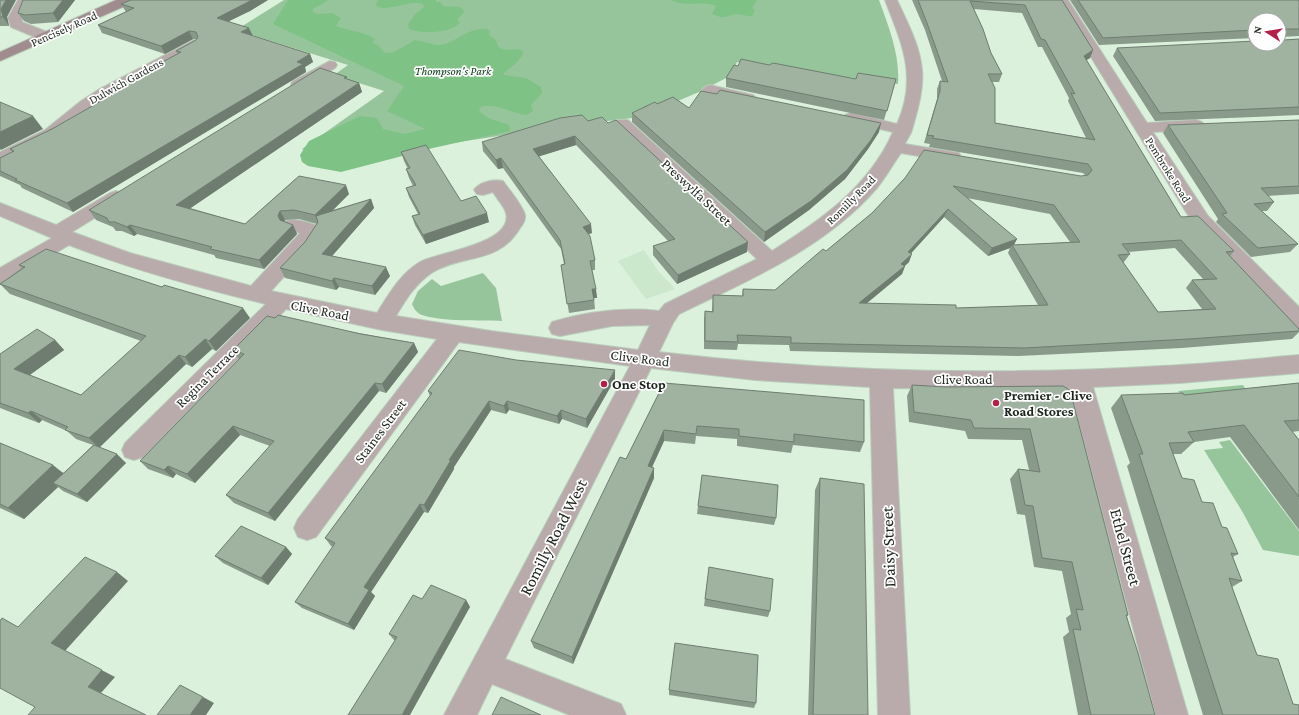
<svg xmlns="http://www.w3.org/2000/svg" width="1299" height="715" font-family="'Crimson Pro',serif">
	<rect width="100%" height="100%" fill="#dbf1dc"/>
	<!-- built -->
	<path fill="#cbe7cc" d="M644 250 659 272 675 289 646 299 618 261Z"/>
	<!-- green -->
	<path fill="#97c59b" d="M284 0H879C889 28 900 54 898 84L737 62 730 76 699 92 640 117 544 129 433 146 345 166 302 149 384 91 334 75 348 65 236 30Z
		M483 273 496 288 502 321C480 320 443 322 422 315 417 313 414 309 412 304L418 291 432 279 441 286Z
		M1243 385 1251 397 1195 408 1178 391Z
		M1230 440 1299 531V556L1263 550 1242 511 1204 450 1223 448 1219 442Z"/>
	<!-- forest -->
	<path fill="#7ec385" d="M288 0H329L313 9V12L319 14 332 13 341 18 336 26C349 31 363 31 375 39L373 43 379 46 385 53 394 52 415 40C422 41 430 44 437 45 455 45 466 27 487 29L490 31 489 35 496 40C499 57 513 45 523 51L522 56 516 63 504 73V75L526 78 541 87 542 93 531 105 533 111 527 115C511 114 496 102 481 107L479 110C484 119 500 121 509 125L510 131 433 148 341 172 308 166 302 162 300 155 309 141 360 116 377 118 383 129 405 134 425 129 387 111 404 86 273 24Z
		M378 0H436V2H441L443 6 460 7 465 11 457 20 460 22C452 34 422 34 409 29L408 24 415 14 424 7 423 4C408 0 394 11 377 7L376 4Z
		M671 0H757L752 8 755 10 752 16C747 17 741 14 737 14 724 16 726 20 712 14L716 6C701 0 685 8 671 0Z"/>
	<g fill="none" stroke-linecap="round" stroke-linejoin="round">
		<defs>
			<path id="minor" d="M18 0H30L22 18V22L52 34 54 37 52 40H42L11 27 8 18Z
				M885 0H897C907 22 920 45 922 70 924 90 917 112 912 130 911 134 907 139 905 144L959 153 961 157 959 161 953 162 901 153C893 164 886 177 877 188 825 248 749 280 679 314L673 323 659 352C826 372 993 376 1161 366 1207 364 1253 359 1299 355V373L1180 383 1093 387 1188 715H1156L1070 388 978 389 893 388 910 715H878L870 387 755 380 651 368 505 659 621 704 626 715H570L492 684 477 715H444L630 366 459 342 316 537 307 540 298 537 294 528 298 519 437 339 382 330 286 309 143 457 134 460 125 457 122 450 125 443 266 304C200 288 133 270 69 245L7 282 0 284V268L52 238 0 216V203L56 225 110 193 116 191 122 193 125 197 122 201 72 232 130 253 251 286 300 233 286 229 284 225 286 221C297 218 308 223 319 226L321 230 308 250 271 291 377 313C389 294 400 274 420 262 438 252 514 244 506 213 504 206 497 199 493 192L483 195 477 194 474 190C479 182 494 179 503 181 510 191 519 201 524 212 527 218 524 223 520 228 498 265 465 253 433 272 416 283 406 299 396 316L491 331 638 350 650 325 612 326 560 336 552 334 549 328 552 322C586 312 624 307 659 311L665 304 757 259 616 126 614 123 616 120H628L772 251C821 220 869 187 893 132L845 121 843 118 845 115 851 113 897 124C918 77 902 44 885 0Z
				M1056 0H1068L1147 123 1196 120 1202 122 1204 125 1202 128 1196 130 1153 132 1208 216 1299 307V328L1292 325 1194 224 1186 212Z
				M194 40 199 41 201 44 199 47 108 96 91 107 57 136 0 164V152L45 130 81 101 98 90Z
				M330 61 335 62 337 65 335 68 303 87H293L291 84 293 81Z
				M710 85 753 95 756 98 753 101 748 103 705 93 702 90 705 87Z"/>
			<path id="secondary" d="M116 0H133L132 3 0 61V52Z"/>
		</defs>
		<!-- minor casing -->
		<use href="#minor" stroke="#b9ccba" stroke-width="2"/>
		<!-- secondary casing -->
		<use href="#secondary" stroke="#b9ccba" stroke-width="2"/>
		<!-- minor -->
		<use href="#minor" fill="#b9abac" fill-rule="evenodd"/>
		<!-- secondary -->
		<use href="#secondary" fill="#a08c8e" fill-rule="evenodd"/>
	</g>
	<!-- wall -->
	<path fill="#899a8a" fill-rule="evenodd" d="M0 0 7 17 9 26H0Z
		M23 0H75L58 22 31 24 24 21 18 13Z
		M131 0H268L250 11 229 21 253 36 310 54 313 62 305 67 306 72 73 212 22 188 20 185 0 176V158L12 152 10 149 52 129 119 91 116 87 178 54 176 51 196 40 197 39H193L165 54 102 33 98 25 126 12 121 4Z
		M912 0H1062L1093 50 1090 58 1086 60 1181 217 1234 251 1230 256 1299 329V332L1292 339 1182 348 1019 356 790 351 789 345 738 344 737 350 704 349V319L705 311H712L713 295 742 296 743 289 775 290 826 251 872 213 905 178 1081 176H1086L1083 173 929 147 930 144 924 143 937 99V89L940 81H942L925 30ZM974 9 1022 13 1038 47H1042L1069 98 1068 101 1086 138 995 123 992 82H999L1002 74 991 53ZM967 198 1050 214 1070 242 1014 245ZM944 217 988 256 1010 248 1008 253 1038 305 956 308 866 304 902 274 905 266 909 262 911 253ZM1175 248 1203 279 1192 280 1186 288 1202 309 1158 312 1123 263 1124 262 1130 254 1128 252Z
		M1070 0H1299V36L1281 37V38L1284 40 1299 39V115L1155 121 1113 56 1117 48 1279 44 1255 20V38L1099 45Z
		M769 65 856 79H896L884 120 726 87V78L738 66Z
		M348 79 359 83 362 92 190 208 245 224 299 176 349 194 333 210 371 199 374 208 332 256 390 276 375 295 339 287 336 290 285 278 280 268 305 242 317 224 299 219 285 220 284 222 293 225 297 234 264 269 216 258 214 255 137 234 134 236 122 231H116L113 227 96 220 89 210Z
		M657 104 689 108 879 132 868 149 845 179 809 210 764 242 632 122V113Z
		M1299 120V194L1268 196 1274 202 1267 211H1262L1298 244 1290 252 1251 257 1216 222 1218 219 1163 133 1168 125Z
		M588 121 608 123 747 252 677 284 653 255V246L668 241 576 145 539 156 592 233 588 234 595 260V270H592L597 298H594L595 309 569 313 561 265 564 264 561 249 503 168 498 169 483 151 482 142Z
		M401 152 461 201 489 222 426 244 415 225 412 216 418 214 409 197 406 188 413 186 409 178 406 169H408L404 161Z
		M19 265 250 318 216 351 212 349 192 367 186 364 99 447 126 463 87 502 63 491 58 487 24 519 0 508V443L64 473 93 445 76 439 67 431 42 420 39 423 0 408V354L55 340 64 350 30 375 81 395 141 341 10 294 0 284 22 268Z
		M275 318 414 343 418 352 386 393 379 391 275 521 234 503 226 495 270 446 240 435 195 483 176 474 173 478 148 469 140 461 239 359 233 350Z
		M615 379 587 428 562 419 559 424 509 410 506 414 491 410 454 467V469L428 513 424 512 371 592 375 596 354 630 302 608 295 602 333 547 331 546 325 538 430 396 428 391Z
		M664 383 864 442 860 452 793 445 791 453 737 446V439L696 436 695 444 664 441 652 467 654 478 573 664 534 648 531 641 626 459Z
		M1299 383V431L1292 432 1299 440V530L1230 437 1194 442 1181 454H1173L1182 478 1202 502 1222 527 1238 554 1233 557 1242 581 1232 587 1257 655 1293 704 1299 715H1203L1127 466 1130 463 1111 408 1121 395H1184Z
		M912 385 945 387 1063 386 1128 615 1127 617 1155 715H1078L1063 637 1069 632 1066 618 1071 614 1062 571 1034 567 1025 515 1017 514 1010 479 1018 469 1029 470 1022 440 968 439 965 431 909 422 907 396Z
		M702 475 776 518 774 525 697 514Z
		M820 478 868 715H808L815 490Z
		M286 547 292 554 268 585 223 563 215 556Z
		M709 567 770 611 768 617 704 606Z
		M422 599 466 600 470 607 395 640H394L389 634Z
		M669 690 756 703 754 708 669 695Z"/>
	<!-- shaded-wall -->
	<path fill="#6f7d70" d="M6 0H16L7 17 9 26 3 17 1 9Z
		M63 0H75L58 22 53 13Z
		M252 0H268L250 11 221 25 217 18Z
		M249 28 253 36 241 32Z
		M189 31 193 39 165 54 161 46Z
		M1093 50 1090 58 1080 64 1084 56Z
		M310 54 313 62 305 67 306 72 73 212 67 203Z
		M359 83 362 92 182 214 176 205Z
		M33 116 43 129 1 150 0 149V132Z
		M881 123 879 132 868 149 845 179 809 210 764 242 765 232Z
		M575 136 576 145 534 158 533 149Z
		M501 158 503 168 498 169 496 160Z
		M346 185 349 194 319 224 315 215Z
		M371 199 374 208 326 263 322 254Z
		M948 209 944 217 905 260 908 252Z
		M280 211 285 220 283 226 278 216Z
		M487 213 489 222 426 244 423 235Z
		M591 224 592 233 583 236V227Z
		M130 225 137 234 134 236 127 227Z
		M293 225 297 234 264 269 259 260Z
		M1017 239 1013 247 1012 245 1010 248 988 256 992 248Z
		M748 242 747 252 677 284 678 275Z
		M912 254 909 262 902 268 905 266 902 274 856 312 859 303Z
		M386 267 390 276 375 295 372 286Z
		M334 278 339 287 336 290 332 281Z
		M592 289H596L597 298H593Z
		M243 308 250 318 216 351 209 341Z
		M205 339 212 349 192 367 185 357Z
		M55 340 64 350 24 379 14 369Z
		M414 343 418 352 386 393 382 384Z
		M179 355 186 364 99 448 89 438Z
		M615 370V379L587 428 586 419Z
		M375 383 379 391 275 521 268 513Z
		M489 401 491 410 454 467V469L428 513 424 505 449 460Z
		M507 401 509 410 506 414 504 406Z
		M561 410 562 419 559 424 557 416Z
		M31 411 42 420 39 423 28 413Z
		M233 426 240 435 195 483 187 474Z
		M664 430V441L648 476V466Z
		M117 454 126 463 87 502 77 494Z
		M53 465 68 477 53 483 58 487 24 519 8 508Z
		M168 466 176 474 173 478 164 470Z
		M654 468V478L573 664 572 657Z
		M420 504 424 512 371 592 375 596 354 630 348 624 364 587Z
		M286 547 292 554 268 585 261 578Z
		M117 572 128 581 65 651 115 677 101 693 88 687 51 643Z
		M466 600 470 607 410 715H402Z
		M203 697 214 703 206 715H190Z"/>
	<!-- building -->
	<path fill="#9fb3a0" stroke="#6f7d70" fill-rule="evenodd" d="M0 0H6L1 9 3 17H0Z
		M23 0H63L53 13 25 15 18 13Z
		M131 0H252L217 18 249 28 241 32 310 54 297 62 303 64 67 203 15 180 17 179 0 171V158L14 151 10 149 52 129 122 89 116 87 181 52 176 51 196 40 198 37 196 32 189 31 161 46 98 25 134 8 121 4Z
		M918 0H1062L1093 50 1084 56 1181 217 1198 216 1234 251 1226 252 1299 329V331L1189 339 1024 348 791 343V337L737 335 738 342 705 341V311L713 312V295L743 296V289L775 290 823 249 826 251 872 213 905 178 924 150 1081 176 1088 175 1092 170 1088 164 932 138 934 136 927 135 940 91V81L948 82 927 23ZM970 1 1025 5 1041 39 1045 40 1075 94 1071 93 1095 140 995 123V88L988 74H1002L991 53 983 29ZM953 186 1054 205 1080 242 1012 245 1048 305 956 308V305L859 303 905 266 901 264 912 254 908 252 948 209 992 248 1017 239ZM1181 240 1217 279 1192 280 1216 309 1158 312 1118 255 1130 254 1122 244Z
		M1078 0H1299V29H1283V35L1279 36V20H1255V30L1103 38Z
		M1279 37 1284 40 1299 39V107L1160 113 1117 48 1255 41V44H1279Z
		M741 59 769 65 773 63 856 79 858 73 896 79 887 111 726 78 734 65 738 66Z
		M320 68 347 77 344 78 359 83 176 205 245 224 299 176 346 185 315 215 294 210 280 211 278 216 280 220 293 225 259 260 210 249 212 247 130 225 127 227 115 222H109L107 218 89 210Z
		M720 90 881 123 871 140 847 170 811 201 765 232 632 113 655 102 657 104 673 97 689 108 701 91 717 94Z
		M0 102 33 116 0 132Z
		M582 115 588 121 602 117 608 123 616 120 748 242 678 275 653 246 675 239 575 136 533 149 591 224 583 227 590 236 595 260 590 261 596 289H592L594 300 567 304 561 265 565 264 560 240 501 158 496 160 482 142 560 118Z
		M1299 120V186L1261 188 1274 202 1254 204 1298 244 1258 248 1222 214 1227 213 1168 125Z
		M426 145 461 201 476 196 487 213 423 235 412 216 420 214 406 188 416 185 406 169 410 168 401 152Z
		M371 199 322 254 386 267 372 286 334 278 332 281 280 268 305 242 318 222 316 216Z
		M46 249 162 287 164 285 243 308 209 341 205 339 185 357 179 355 89 438 65 430 68 427 31 411 28 413 0 403V354L37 329 55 340 14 369 81 395 146 336 0 284 25 267 19 265Z
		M278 315 361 334 414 343 382 384 375 383 268 513 226 495 274 441 233 426 187 474 168 466 164 470 140 461 244 354 233 350 267 316 275 318Z
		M459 350 516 360 615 370 586 419 561 410 557 416 507 401 504 406 489 401 449 460H451L424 505 420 504 364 587 369 590 348 624 295 602 335 543 325 538 432 393 428 391Z
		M664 383 864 400V442L794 434V442L739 436V429L697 426 696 434 664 430 648 466 654 468 572 657 531 641 620 457 626 459Z
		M1299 383V420L1284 421 1299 440V497L1244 425 1188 432 1194 442 1169 443 1182 478 1194 480 1202 502 1213 503 1222 527 1227 528 1238 554 1231 553 1242 581 1229 578 1233 590 1257 655 1278 659 1293 704 1299 705V715H1223L1139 454H1143L1121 395 1183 393 1184 395Z
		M912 385 945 387 1063 386 1070 390 1128 615H1126L1138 653 1155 715H1091L1073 629 1081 630 1076 609 1083 610 1072 562 1042 558 1033 506 1025 505 1018 469 1040 472 1030 429 974 428 971 420 914 412Z
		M0 443 53 465 8 508 0 504Z
		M94 445 117 454 77 494 53 483Z
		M702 475 778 485 776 518 698 506Z
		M820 478 864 484 868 715H813Z
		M241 526 286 547 261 578 215 556Z
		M85 557 117 572 51 643 102 670 88 687 146 715H28L35 707 0 688V620H1L2 618 18 627Z
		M709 567 773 579 770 611 705 599Z
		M431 585 466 600 402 715H348L397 637 389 634 413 595 422 599Z
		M675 643 758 655 756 703 669 690Z
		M180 685 203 697 190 715H157Z
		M501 697 541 715H492Z"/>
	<!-- markers -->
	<g fill="#b22048" stroke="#fff" stroke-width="1.5">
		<circle cx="604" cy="384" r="4"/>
		<circle cx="996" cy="403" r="4"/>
	</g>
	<g text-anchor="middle" stroke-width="3.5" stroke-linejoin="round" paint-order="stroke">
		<!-- far-street labels -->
		<g font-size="12" fill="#1d251d" stroke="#fff">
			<text transform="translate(64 29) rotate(-24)" y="4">Pencisely Road</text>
			<text transform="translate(126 81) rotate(-29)" y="4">Dulwich Gardens</text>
			<text transform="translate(1168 170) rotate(58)" y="4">Pembroke Road</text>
			<text transform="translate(851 200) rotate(-45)" y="4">Romilly Road</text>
		</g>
		<!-- far-park labels -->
		<g font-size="12" font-style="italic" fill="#033810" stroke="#fff">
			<text x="453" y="75">Thompson's Park</text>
		</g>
		<!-- street labels -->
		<g font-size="14" fill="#1d251d" stroke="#fff">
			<text transform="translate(697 192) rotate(43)" y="5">Preswylfa Street</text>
			<text transform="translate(320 310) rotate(11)" y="5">Clive Road</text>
			<text transform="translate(640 358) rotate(7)" y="5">Clive Road</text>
			<text transform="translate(207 376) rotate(-45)" y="5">Regina Terrace</text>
			<text x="963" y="384">Clive Road</text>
			<text transform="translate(380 431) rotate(-53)" y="5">Staines Street</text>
		</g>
		<!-- poi labels -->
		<g font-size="14" font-weight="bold" fill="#1d251d" stroke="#fff" text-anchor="start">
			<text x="612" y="389">One Stop</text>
			<text x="1004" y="400">Premier - Clive<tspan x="1004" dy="16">Road Stores</tspan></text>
		</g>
		<!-- near-street labels -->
		<g font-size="17" fill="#1d251d" stroke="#fff">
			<text transform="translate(553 537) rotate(-63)" y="6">Romilly Road West</text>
			<text transform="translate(888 547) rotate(-92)" y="6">Daisy Street</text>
			<text transform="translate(1126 547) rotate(75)" y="6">Ethel Street</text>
		</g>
	</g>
	<!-- north arrow -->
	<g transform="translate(1267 32) rotate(282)"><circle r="19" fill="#ffffff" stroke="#a5a8a5"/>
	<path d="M0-3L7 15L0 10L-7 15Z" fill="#b22048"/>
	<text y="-6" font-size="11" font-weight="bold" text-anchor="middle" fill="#1d251d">N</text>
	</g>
</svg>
